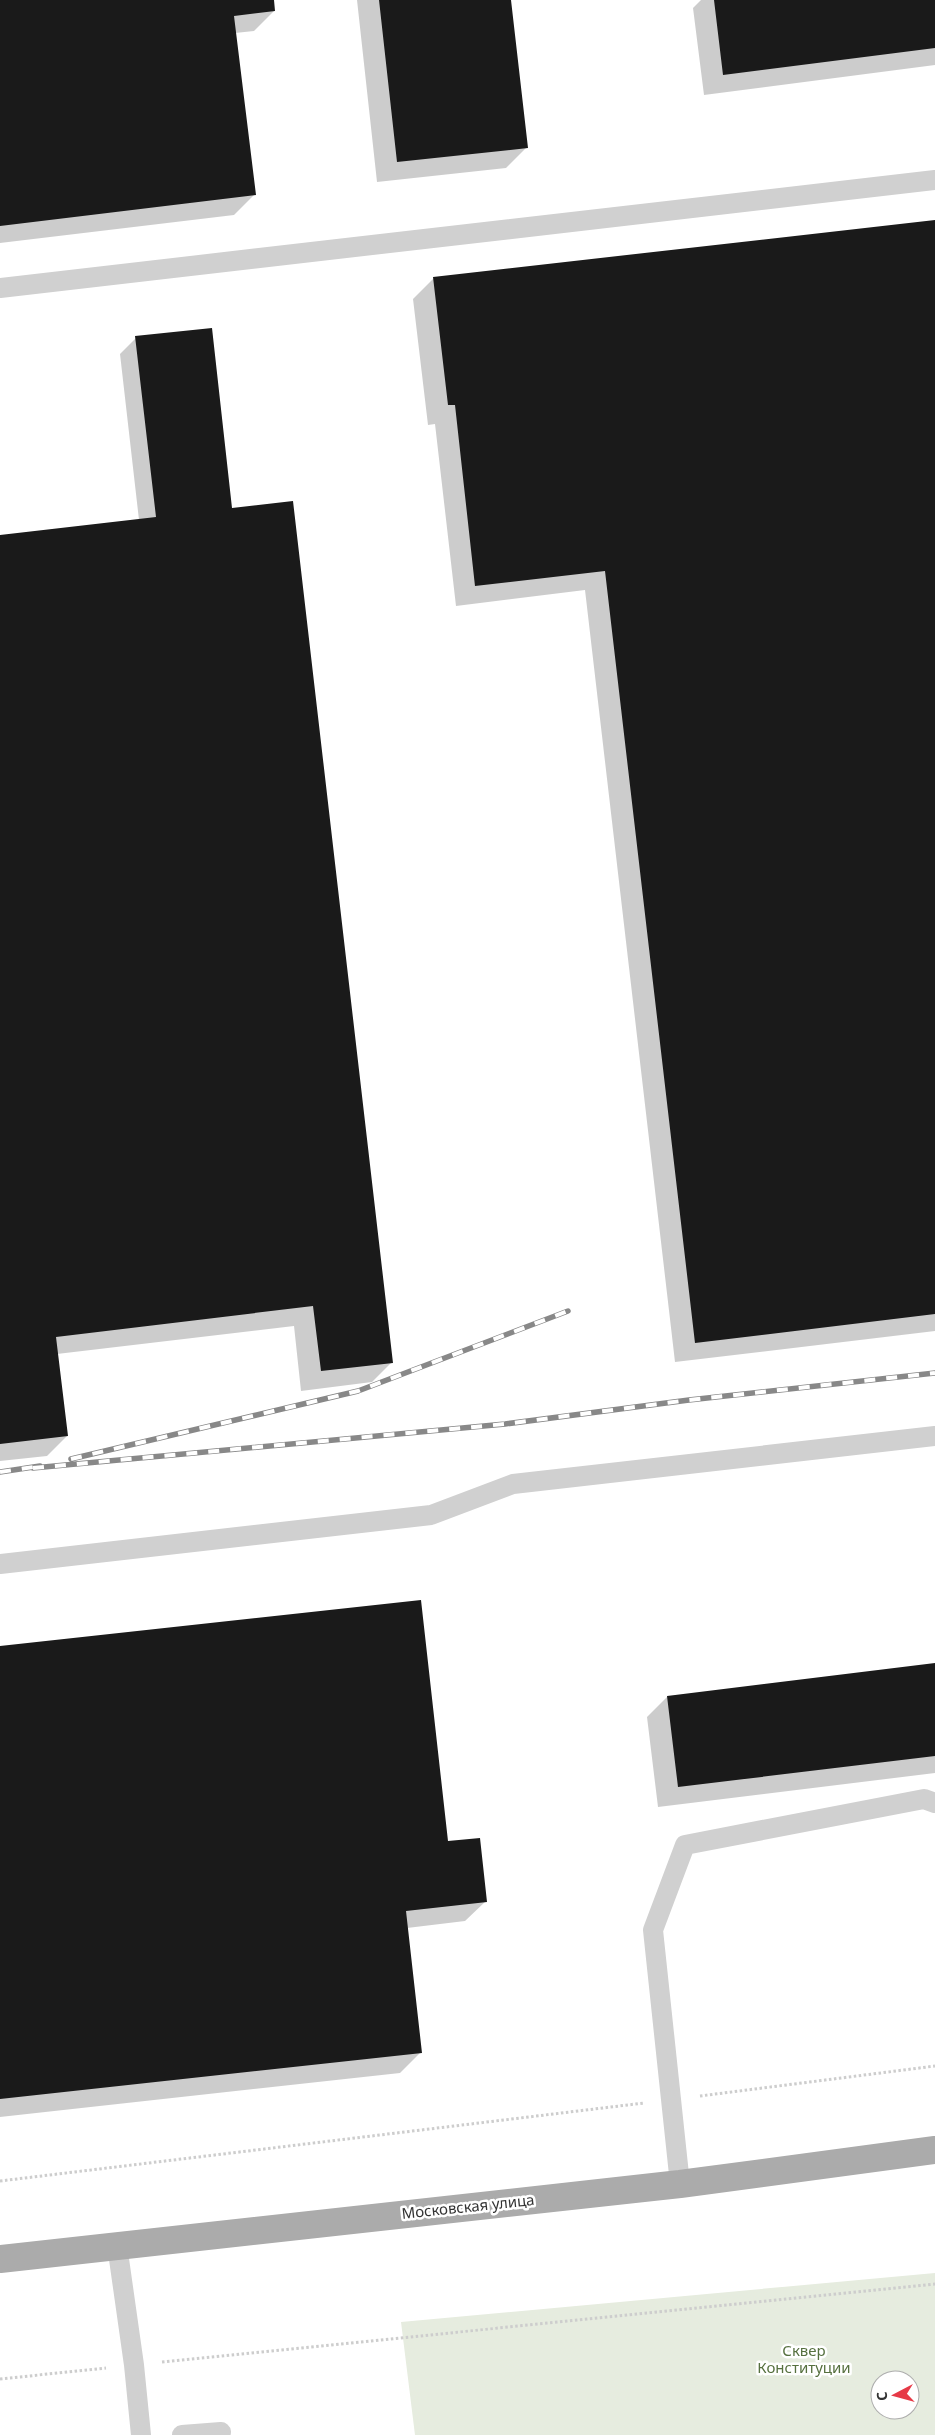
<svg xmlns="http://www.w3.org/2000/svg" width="935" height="2435" font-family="'Noto Sans',sans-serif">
	<rect width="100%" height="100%" fill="#fff"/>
	<!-- green -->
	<path fill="#e6ecdf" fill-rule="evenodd" d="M935 2273V2435H415L401 2322ZM880 2380H910V2410H880Z"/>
	<!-- shadow -->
	<path fill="#0003" d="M0 0H272L274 11 254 31 235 33 254 195 234 215 0 243Z
		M357 0H510L526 148 506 168 377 182Z
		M701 0H935V65L704 95 693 8Z
		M935 221V1331L675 1362 585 590 456 606 435 424 428 425 413 299 433 279Z
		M136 338 231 507 392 1362 372 1382 301 1391 294 1326 57 1354 67 1436 47 1456 0 1461V536L139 520 120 354Z
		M0 1648 486 1901 465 1921 407 1928 420 2053 400 2073 0 2117Z
		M935 1664V1773L658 1807 647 1717 667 1697Z"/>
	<!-- building -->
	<path fill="#1a1a1a" d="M0 0H274L275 11 234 16 256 195 0 226Z
		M379 0H511L528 148 397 162Z
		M714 0H935V48L723 75Z
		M935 220V1314L695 1343 605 571 475 586 455 405H448L433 277Z
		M212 328 232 508 293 501 393 1363 321 1371 313 1306 56 1337 68 1436 0 1444V535L156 517 135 336Z
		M421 1600 448 1841 480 1838 487 1902 406 1911 422 2053 0 2099V1646Z
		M935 1663V1756L678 1787 667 1696Z"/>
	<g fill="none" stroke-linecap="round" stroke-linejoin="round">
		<!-- path -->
		<path stroke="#cdcdcd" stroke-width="3" stroke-dasharray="2.5 2.5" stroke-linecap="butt" d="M700 2096 935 2066
			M0 2181 644 2103
			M162 2362 935 2284
			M0 2379 106 2368"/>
		<!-- lane -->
		<path stroke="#d0d0d0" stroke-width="20" d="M0 288 935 180
			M0 1564 431 1515 513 1484 935 1436
			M680 2184 653 1930 685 1845 924 1799 935 1803
			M117 2245 134 2365 141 2435
			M182 2435 221 2432"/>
		<!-- primary -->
		<path stroke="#ababab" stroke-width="28" d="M0 2259 680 2184 935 2150"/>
		<defs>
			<path id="rail" d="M71 1459 358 1391 568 1311
				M33 1468 505 1424 689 1400 935 1373
				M0 1472 40 1466"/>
		</defs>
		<!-- rail casing -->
		<use href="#rail" stroke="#888" stroke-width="5.5"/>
		<!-- rail -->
		<use href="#rail" stroke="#fff" stroke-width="4" stroke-dasharray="11" stroke-linecap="butt"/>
	</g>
	<g text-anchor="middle" stroke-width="5" stroke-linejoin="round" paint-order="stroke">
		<!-- street labels -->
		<g font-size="15" fill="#333" stroke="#fff">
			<text transform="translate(468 2207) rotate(-6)" y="5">Московская улица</text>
		</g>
		<!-- park labels -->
		<g font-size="15" fill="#56703f" stroke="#fff">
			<text x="804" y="2356">Сквер<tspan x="804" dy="17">Конституции</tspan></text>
		</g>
	</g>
	<!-- north arrow -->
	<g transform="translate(895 2395) rotate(264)"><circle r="24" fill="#ffffff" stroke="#adadad"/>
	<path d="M0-4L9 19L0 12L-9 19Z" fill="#e63946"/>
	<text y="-8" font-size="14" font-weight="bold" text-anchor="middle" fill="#333333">С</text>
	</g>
</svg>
